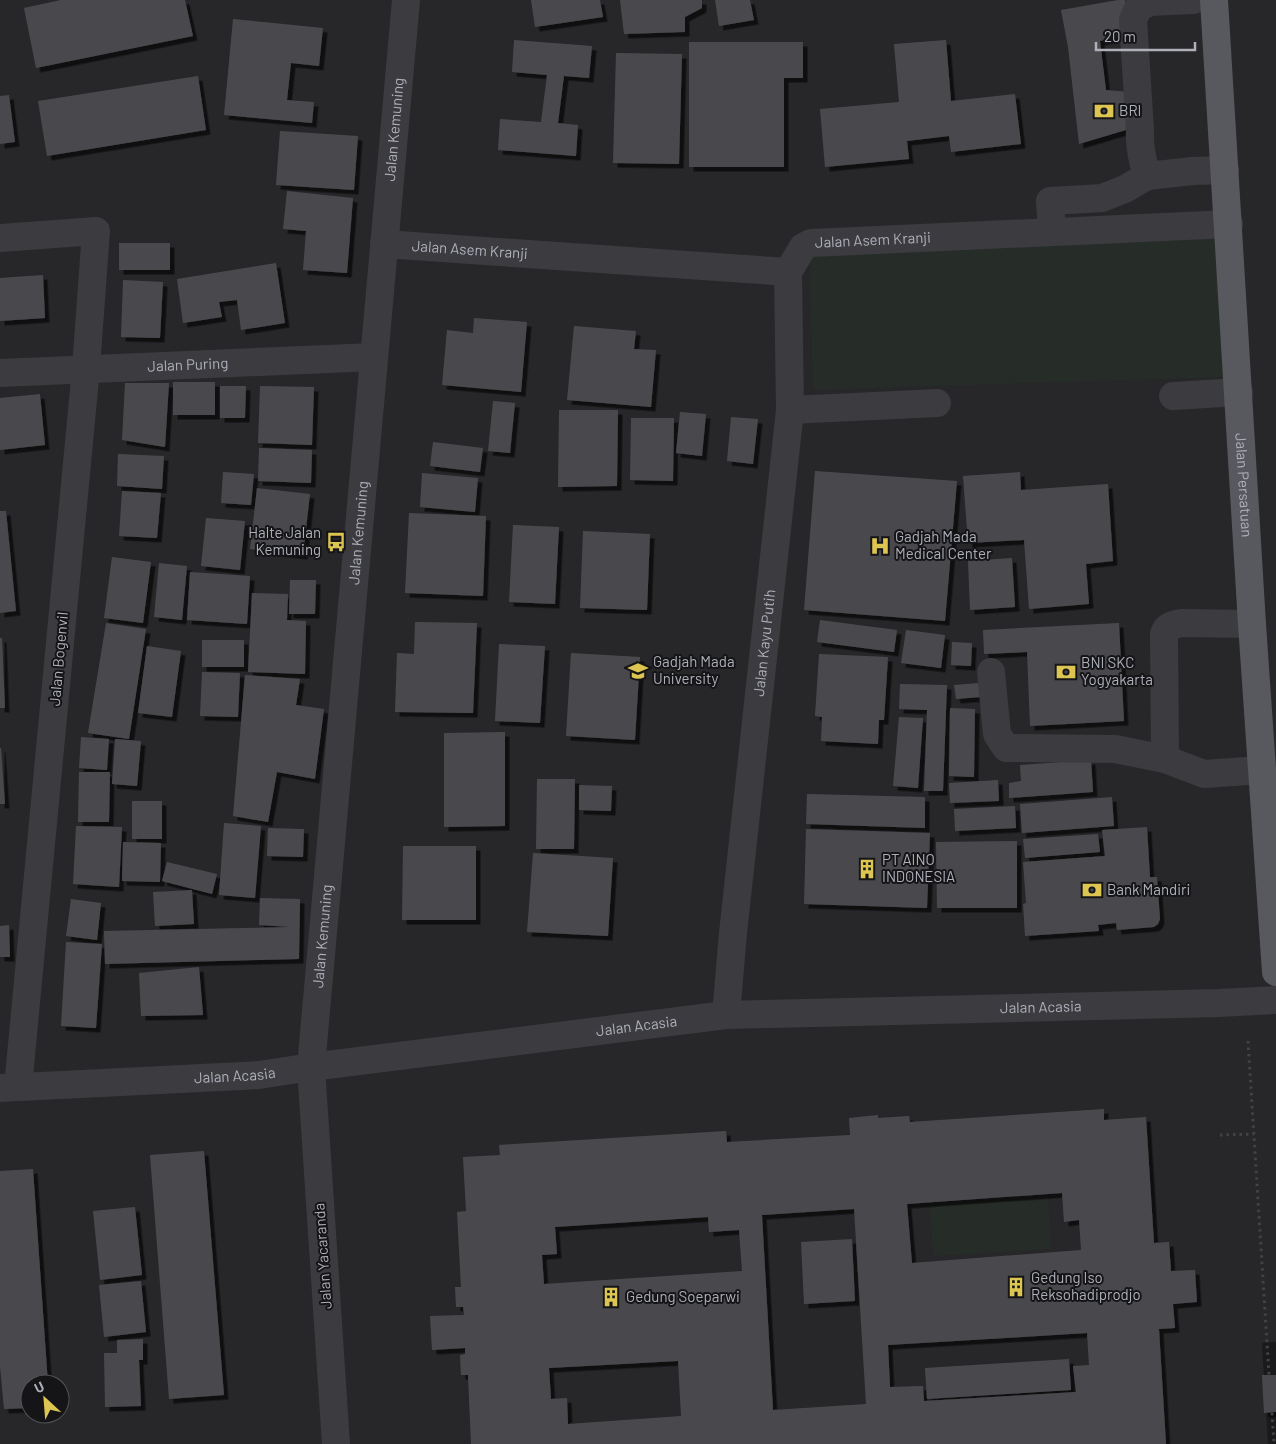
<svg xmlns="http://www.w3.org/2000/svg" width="1276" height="1444" font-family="Barlow,sans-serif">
	<defs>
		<filter id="shadow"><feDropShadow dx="4.5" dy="4.5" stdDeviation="0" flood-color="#0009"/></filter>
	</defs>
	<rect width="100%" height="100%" fill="#1a1a1c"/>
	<!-- built -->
	<path fill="#272629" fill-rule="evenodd" d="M0 0H1276V1342L1262 1343 1268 1444H0ZM30 1384H60V1414H30Z"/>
	<!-- green -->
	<path fill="#262d28" d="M1219 238 1223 377 813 390 809 250Z
		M1048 1198 1051 1249 933 1256 930 1206Z"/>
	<!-- building -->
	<path fill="#4a4a4e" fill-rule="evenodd" filter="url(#shadow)" d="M61 0H185L193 36 36 68 24 8Z
		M531 0H600L603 17 535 27Z
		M620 0H702V8L685 17V32L624 34Z
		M715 0H750L754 20 719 26Z
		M1118 0H1125L1130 35 1100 41 1106 90 1130 92 1136 127 1079 144 1068 47 1061 10Z
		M233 19 323 28 319 66 291 63 287 100 314 102 312 123 224 115Z
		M514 40 592 46 589 78 564 76 558 123 578 125 576 156 498 150 500 119 541 122 547 75 512 72Z
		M946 40 951 101 1015 94 1021 144 951 152 949 136 907 141 909 159 825 167 820 109 899 102 894 44Z
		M689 42H803V78H784V167H689Z
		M616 53 682 54 679 164 613 163Z
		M198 76 206 130 47 156 38 101Z
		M9 95 15 142 0 144V96Z
		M280 131 358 136 354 190 276 185Z
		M287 191 353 198 347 273 303 270 306 231 283 229Z
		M119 243H170V270H119Z
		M276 263 285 323 241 330 237 300 219 302 222 317 183 323 177 279Z
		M43 275 45 318 0 321V278Z
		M123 280 163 282 160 338 121 337Z
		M474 318 527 322 521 392 442 385 447 330 473 333Z
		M574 326 636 331 634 349 656 350 651 407 567 400Z
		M173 382H215V415H173Z
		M125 383H169L165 447 122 440Z
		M220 386H246L245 418H220Z
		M260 386 314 387 312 445 258 443Z
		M40 394 45 445 0 450V398Z
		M493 401 515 403 510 453 488 451Z
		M559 410H618L617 486 558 487Z
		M680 412 706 414 702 456 676 453Z
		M731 417 758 419 753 464 727 461Z
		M631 418H674L673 481 630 480Z
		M433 442 483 448 480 472 430 466Z
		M259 448 312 450 311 483 258 481Z
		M118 454 164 456 162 489 117 486Z
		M815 471 957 481 945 621 804 610Z
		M223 472 254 474 251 505 221 503Z
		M1020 472 1021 490 1108 484 1113 561 1086 564 1089 604 1029 609 1024 540 968 543 963 476Z
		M422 473 478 478 475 512 420 507Z
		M257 488 310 494 303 555 250 549Z
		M122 491 161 493 157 538 119 536Z
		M0 511H6L16 611 0 613Z
		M409 513 486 516 483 596 405 593Z
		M206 518 245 521 240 570 201 566Z
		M513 525 559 527 555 604 509 602Z
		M583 531 650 534 647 610 580 608Z
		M112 557 151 562 143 623 104 618Z
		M1012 558 1015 607 970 610 968 561Z
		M159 563 187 566 182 620 154 617Z
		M190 572 250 576 247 624 187 620Z
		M290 580H316L315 614H289Z
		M252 593 288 594 287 620 306 621 305 674 248 672Z
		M820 620 897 630 894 652 817 642Z
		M415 622 477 623 473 713 395 712 397 653 414 654Z
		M106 623 146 629 129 739 88 733Z
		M1119 623 1124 721 1030 726 1027 652 984 654 983 630Z
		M906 630 945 635 941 668 901 663Z
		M0 638H2L5 708H0Z
		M202 640H244V667H202Z
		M952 642 972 643 971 666 951 665Z
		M499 644 545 646 540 723 495 721Z
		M147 646 181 651 172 717 138 713Z
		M571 653 640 657 635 740 566 736Z
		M819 654 888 657 884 720H879L878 744 821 741 822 717 815 716Z
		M202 672 240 673 238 717 200 716Z
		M245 675 300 679 296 705 324 709 315 779 277 772 268 822 233 816Z
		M979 683 981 697 956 699 954 685Z
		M900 684 947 685 943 791H924L927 710 899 709Z
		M950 708 975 709 974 777 949 776Z
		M899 717 923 718 918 788 893 786Z
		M505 732V826L444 827V733Z
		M81 737 109 739 107 770 79 768Z
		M115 739 141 741 137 786 112 784Z
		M0 748H1L5 804H0Z
		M1091 760 1093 792 1009 798V783L1021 781 1020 765Z
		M79 772H110L109 822H78Z
		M537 779H575L574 849H536Z
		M998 780 999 801 950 803 949 783Z
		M579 785 612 786 611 811 579 810Z
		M807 794 925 797V828L806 824Z
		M1112 797 1114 826 1022 833 1020 804Z
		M132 801H162V839H132Z
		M1015 806 1016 828 955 831 954 809Z
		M224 823 261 826 255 898 219 895Z
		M76 826 122 827 119 887 73 884Z
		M1147 827 1150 877H1157L1160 919 1158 924 1154 927 1117 930 1116 923 1098 925 1099 931 1025 936 1023 904 1026 903 1023 862 1105 856 1102 830Z
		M268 828 304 829 303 857 267 856Z
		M806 829 930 833 927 908 804 904Z
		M1098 834 1100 852 1025 858 1023 839Z
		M1017 841V908H937L936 842Z
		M123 842 161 843 160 882 122 881Z
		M403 846H476V920H402Z
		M533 853 613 858 608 936 527 932Z
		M167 862 217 874 212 894 162 881Z
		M192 890 194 924 155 926 153 892Z
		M260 898 300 899 299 959 105 964 104 931 290 927 259 925Z
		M71 899 101 903 97 940 66 936Z
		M9 925 10 957H0V926Z
		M66 942 102 944 96 1028 61 1026Z
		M199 967 203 1015 141 1016 139 973Z
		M1104 1109V1120L1146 1117 1154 1243 1169 1242 1171 1271 1195 1270 1197 1302 1173 1304 1175 1328 1159 1329 1166 1444H471L468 1375H461L460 1355 465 1354V1348L432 1350 430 1316 464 1315 463 1307H456L455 1287H461L457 1212 466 1211 463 1157 500 1155 499 1145 726 1131 727 1142 850 1135 849 1118 878 1115V1118L909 1116 910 1122ZM1062 1193 1064 1222 1079 1220 1081 1250 912 1263 907 1204ZM854 1209 866 1404 773 1410 762 1215ZM708 1217 709 1232 739 1230 742 1271 544 1284 542 1255 557 1254 555 1227ZM1087 1333 1089 1365 1073 1366 1076 1392 924 1401 923 1386 890 1387 888 1345ZM678 1361 681 1416 568 1424 567 1398 551 1399 549 1368Z
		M204 1151 224 1395 169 1399 150 1155Z
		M33 1169 48 1384H30V1408L4 1409 0 1366V1171Z
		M135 1207 142 1275 100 1280 93 1211Z
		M852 1239 855 1301 804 1304 801 1242Z
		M141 1281 146 1332 104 1337 99 1285Z
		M143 1339V1360H139L141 1406 105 1407 104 1353H117V1340Z
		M1069 1359 1071 1390 927 1399 925 1368Z
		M1262 1375H1276V1412L1264 1413Z"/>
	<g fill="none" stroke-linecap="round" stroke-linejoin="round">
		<!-- path -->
		<path stroke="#424247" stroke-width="3" stroke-dasharray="2.5 4" stroke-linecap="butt" d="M1248 1041 1269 1375
			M1220 1135 1254 1134
			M1272 1413 1274 1444"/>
		<!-- minor -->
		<g stroke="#3c3c40" stroke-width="28">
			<path d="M1193 0 1150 2 1138 8 1133 20 1140 130C1139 147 1143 161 1147 176L1193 171 1225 170"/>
			<path d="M1052 232 1050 201 1102 198 1125 189 1147 176"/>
			<path d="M0 238 96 231 86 368 18 1087"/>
			<path id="s1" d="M384 244 788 272 803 247 811 243 1229 224"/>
			<path id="s2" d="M0 373 374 357"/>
			<path d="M1173 396 1239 392"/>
			<path d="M790 410 937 403"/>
			<path d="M991 672 997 734 1006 748 1115 749 1165 759 1204 774 1262 770"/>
			<path d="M1165 759 1164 634C1167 625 1173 625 1181 623L1252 624"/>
			<path id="s3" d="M726 1015 733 933 790 410 788 272"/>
			<path id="s4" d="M0 1088 259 1075 311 1067 726 1015 1219 1003 1276 1000"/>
			<path id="s5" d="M336 1444 311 1067 406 0"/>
		</g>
		<!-- major -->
		<path stroke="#58585f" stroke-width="28" id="s6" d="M1214 0 1252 624 1276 972"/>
	</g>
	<!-- icons -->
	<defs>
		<symbol id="bank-bare" viewBox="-9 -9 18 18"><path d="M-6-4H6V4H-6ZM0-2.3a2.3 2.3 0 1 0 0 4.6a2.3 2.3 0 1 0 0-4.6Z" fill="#ddc551" stroke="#151517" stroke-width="2.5" paint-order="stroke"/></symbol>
		<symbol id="bus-bare" viewBox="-9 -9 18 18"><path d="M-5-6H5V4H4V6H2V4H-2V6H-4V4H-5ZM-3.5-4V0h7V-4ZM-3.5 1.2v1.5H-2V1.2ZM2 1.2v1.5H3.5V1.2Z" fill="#ddc551" stroke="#151517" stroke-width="2.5" paint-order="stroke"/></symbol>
		<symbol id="hospital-bare" viewBox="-9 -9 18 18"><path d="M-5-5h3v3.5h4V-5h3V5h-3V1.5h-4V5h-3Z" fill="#ddc551" stroke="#151517" stroke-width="2.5" paint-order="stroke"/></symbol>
		<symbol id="university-bare" viewBox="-9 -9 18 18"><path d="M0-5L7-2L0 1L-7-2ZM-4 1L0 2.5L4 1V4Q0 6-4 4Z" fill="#ddc551" stroke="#151517" stroke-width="2.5" paint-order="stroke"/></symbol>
		<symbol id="building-bare" viewBox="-9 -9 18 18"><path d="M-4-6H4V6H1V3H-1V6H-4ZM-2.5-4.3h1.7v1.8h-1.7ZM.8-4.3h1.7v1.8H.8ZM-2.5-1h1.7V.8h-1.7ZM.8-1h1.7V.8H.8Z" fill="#ddc551" stroke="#151517" stroke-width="2.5" paint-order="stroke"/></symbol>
	</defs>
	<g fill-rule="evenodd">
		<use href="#bank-bare" x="1090" y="97" width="28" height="28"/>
		<use href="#bus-bare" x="322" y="528" width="28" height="28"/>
		<use href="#hospital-bare" x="866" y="532" width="28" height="28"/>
		<use href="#university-bare" x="624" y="657" width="28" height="28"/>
		<use href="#bank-bare" x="1052" y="658" width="28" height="28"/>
		<use href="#building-bare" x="853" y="855" width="28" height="28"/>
		<use href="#bank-bare" x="1078" y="876" width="28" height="28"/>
		<use href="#building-bare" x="1002" y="1273" width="28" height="28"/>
		<use href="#building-bare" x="597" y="1283" width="28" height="28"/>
	</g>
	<g text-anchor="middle" stroke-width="4" stroke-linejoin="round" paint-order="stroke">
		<!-- poi labels -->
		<g font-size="15" fill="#aeb0ba" stroke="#151517" text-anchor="start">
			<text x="1119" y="116">BRI</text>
			<text x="321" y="538" text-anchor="end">Halte Jalan<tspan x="321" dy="17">Kemuning</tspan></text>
			<text x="895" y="542">Gadjah Mada<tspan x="895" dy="17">Medical Center</tspan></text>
			<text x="653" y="667">Gadjah Mada<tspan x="653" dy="17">University</tspan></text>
			<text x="1081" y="668">BNI SKC<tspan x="1081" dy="17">Yogyakarta</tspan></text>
			<text x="882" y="865">PT AINO<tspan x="882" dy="17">INDONESIA</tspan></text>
			<text x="1107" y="895">Bank Mandiri</text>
			<text x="1031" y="1283">Gedung Iso<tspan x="1031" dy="17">Reksohadiprodjo</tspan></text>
			<text x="626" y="1302">Gedung Soeparwi</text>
		</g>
		<!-- street labels -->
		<g font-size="15" fill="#aeb0ba" stroke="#151517">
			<text dy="5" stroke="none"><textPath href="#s5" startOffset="1319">Jalan Kemuning</textPath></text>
			<text dy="5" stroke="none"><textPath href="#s1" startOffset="505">Jalan Asem Kranji</textPath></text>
			<text dy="5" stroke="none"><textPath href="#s1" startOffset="86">Jalan Asem Kranji</textPath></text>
			<text dy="5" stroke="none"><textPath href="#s2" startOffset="188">Jalan Puring</textPath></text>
			<text dy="5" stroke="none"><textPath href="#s6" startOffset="486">Jalan Persatuan</textPath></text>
			<text dy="5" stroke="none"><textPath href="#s5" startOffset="914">Jalan Kemuning</textPath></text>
			<text dy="5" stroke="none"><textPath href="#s3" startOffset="374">Jalan Kayu Putih</textPath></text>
			<text transform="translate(59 659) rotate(-85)" y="5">Jalan Bogenvil</text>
			<text dy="5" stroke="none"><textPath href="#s5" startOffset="509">Jalan Kemuning</textPath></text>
			<text dy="5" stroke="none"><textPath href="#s4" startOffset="1045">Jalan Acasia</textPath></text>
			<text dy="5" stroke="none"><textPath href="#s4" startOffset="640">Jalan Acasia</textPath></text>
			<text dy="5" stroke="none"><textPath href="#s4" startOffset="235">Jalan Acasia</textPath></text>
			<text transform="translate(323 1256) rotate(-94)" y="5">Jalan Yacaranda</text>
		</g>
	</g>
	<!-- north arrow -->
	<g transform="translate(45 1399) rotate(334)"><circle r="24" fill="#151517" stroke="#525358"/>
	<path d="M0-4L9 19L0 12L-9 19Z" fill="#ddc551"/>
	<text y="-8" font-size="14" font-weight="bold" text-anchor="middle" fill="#aeb0ba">U</text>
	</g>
	<!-- scale -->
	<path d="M1096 42v8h99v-8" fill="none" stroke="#aeb0ba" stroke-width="2.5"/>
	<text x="1104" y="42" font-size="15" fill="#aeb0ba" stroke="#151517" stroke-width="4" paint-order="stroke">20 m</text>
</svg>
